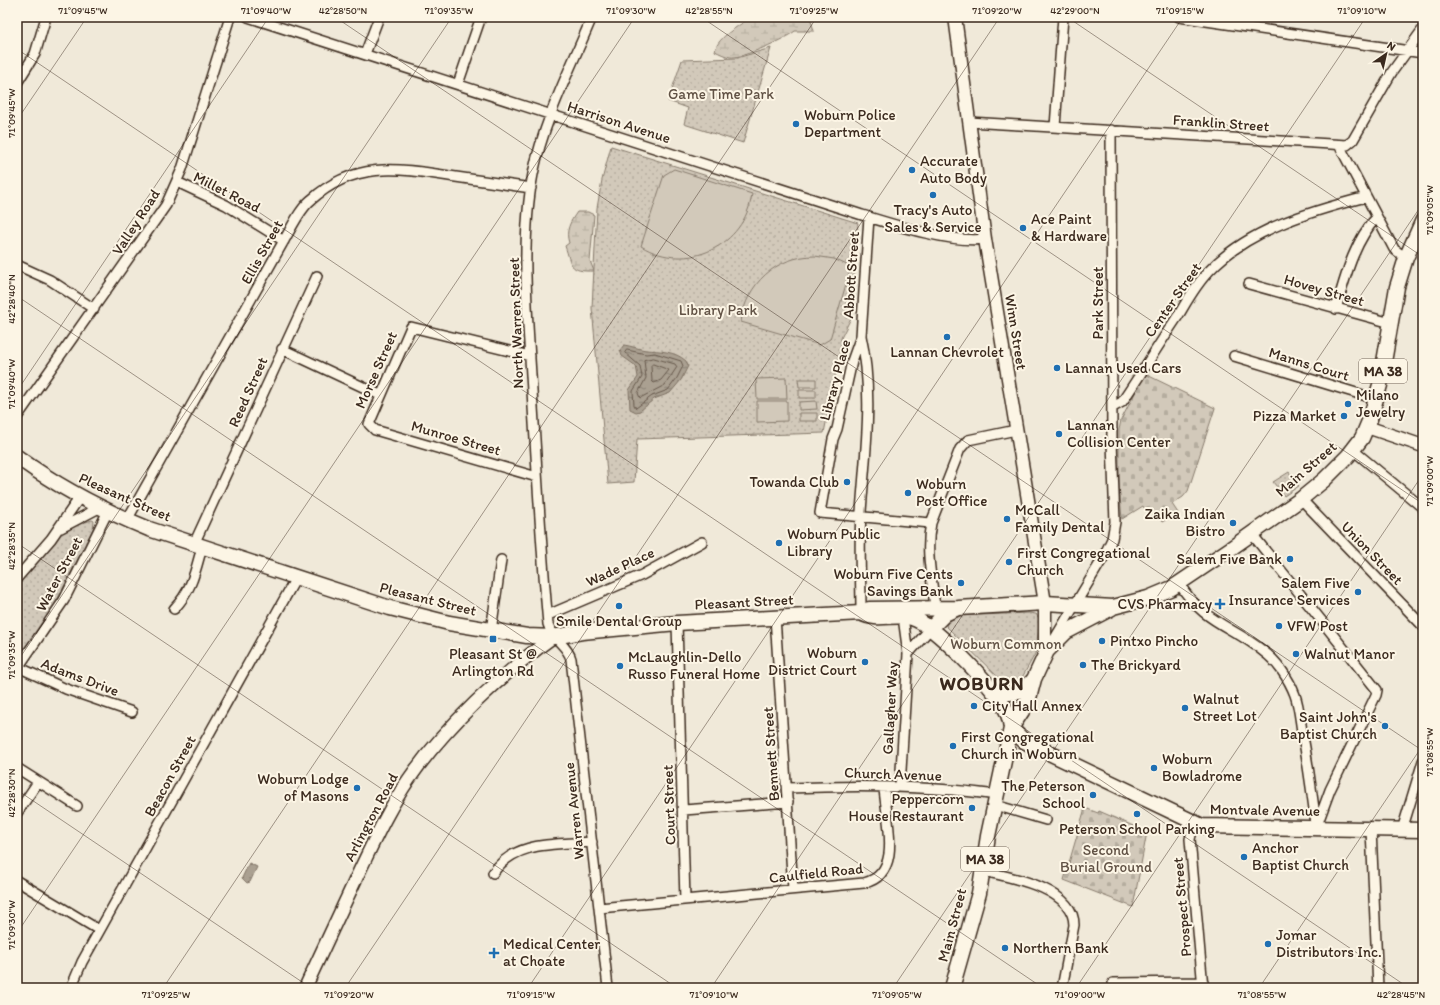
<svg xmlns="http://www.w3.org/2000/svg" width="1440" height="1005" font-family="Itim,sans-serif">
	<defs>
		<pattern id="wetland-marsh" width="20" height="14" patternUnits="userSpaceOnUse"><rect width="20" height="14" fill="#d2c9ba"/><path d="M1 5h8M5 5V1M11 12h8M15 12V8" fill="none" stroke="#b5ad9f"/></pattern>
		<pattern id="cemetery-stones" width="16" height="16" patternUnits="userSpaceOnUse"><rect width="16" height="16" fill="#d2c9ba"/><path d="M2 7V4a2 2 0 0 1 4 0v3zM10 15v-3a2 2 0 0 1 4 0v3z" fill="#b5ad9f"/></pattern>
		<pattern id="park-dots" width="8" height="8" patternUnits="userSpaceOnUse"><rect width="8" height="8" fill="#d2c9ba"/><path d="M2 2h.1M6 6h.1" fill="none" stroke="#b5ad9f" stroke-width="1.8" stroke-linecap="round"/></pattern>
		<pattern id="water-ripples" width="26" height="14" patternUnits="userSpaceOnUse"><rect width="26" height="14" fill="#aaa091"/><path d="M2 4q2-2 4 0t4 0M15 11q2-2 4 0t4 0" fill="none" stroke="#8c8376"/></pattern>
	</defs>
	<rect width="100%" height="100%" fill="#f0e9d9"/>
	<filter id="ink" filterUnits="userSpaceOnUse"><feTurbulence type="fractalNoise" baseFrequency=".025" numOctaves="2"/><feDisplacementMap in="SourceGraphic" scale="8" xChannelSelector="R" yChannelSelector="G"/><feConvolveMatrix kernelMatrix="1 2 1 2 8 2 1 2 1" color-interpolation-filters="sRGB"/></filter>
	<g filter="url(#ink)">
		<!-- wetland -->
		<path fill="url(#wetland-marsh)" stroke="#867a6c" d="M750 17H810L814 31H795C785 39 742 59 730 57 725 56 719 53 715 51 718 36 739 27 750 17Z
			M577 212H588L594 215 590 261 594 271C568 272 572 265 565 246L569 243C565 231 570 222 577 212Z"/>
		<!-- cemetery -->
		<path fill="url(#cemetery-stones)" stroke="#867a6c" d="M1145 374 1215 408 1188 491 1183 497 1172 504 1178 513 1162 522 1157 514 1151 518 1143 506 1122 519 1119 485V430L1121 420Z
			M1085 808 1098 813 1099 811 1147 832 1133 907 1064 880Z"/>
		<!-- park -->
		<path fill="url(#park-dots)" stroke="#867a6c" d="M771 48 743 143 684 124 688 108 668 101 682 60 737 58Z
			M611 146 858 223 851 318 841 338V346L824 433 637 439 634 482 608 484 592 308 597 208 602 180Z
			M1289 472 1299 486 1284 496 1273 482Z
			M92 520 94 521 93 529 54 606 44 622 17 657V585L66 528Z
			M1029 613 1036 614 1040 620 1035 654 1018 685 1009 688 946 626 949 620 955 616Z"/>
		<!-- garden -->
		<path fill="#d2c9ba" stroke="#867a6c" d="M674 169 752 194C745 246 687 274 641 246L664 175Z
			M815 256 834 259 851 267 830 339 820 345 741 322C746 284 776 256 815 256Z
			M786 378 787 399H757L756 379Z
			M798 379H816V387H799Z
			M799 390H816V398H799Z
			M757 401H787V421L757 422Z
			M816 401 817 409 799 410V402Z
			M799 413H817V421H799Z"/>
		<!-- water -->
		<path fill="url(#water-ripples)" stroke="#7e7163" d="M624 345C631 346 639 349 646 350 660 351 675 351 686 361L688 366 681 380 670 393 654 399 640 411 636 412 630 409 629 390 638 377 636 366 622 356 620 350Z
			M249 863 257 867 250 882 247 883 242 878Z"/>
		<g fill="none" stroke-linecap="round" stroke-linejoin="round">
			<!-- shore -->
			<path stroke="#67594c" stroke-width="1" d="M627 350 646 354 655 353 681 361 683 366 677 378 668 390 652 396 636 408 634 405 633 391 642 377 640 366 625 353Z
				M654 358 675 364 677 367 665 385 640 398 638 393 646 378 644 360Z
				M653 364 669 370 661 380 654 383 652 381 651 366Z"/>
			<defs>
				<path id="street" d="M248 17 859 214C891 224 953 244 985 239
					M592 17C571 68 544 119 533 174 520 242 528 322 532 391 537 469 541 547 548 624 553 641 567 644 571 659L608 988
					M1179 17 1423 53
					M365 54 379 17
					M17 83 35 54 46 17
					M458 84 481 17
					M969 122 1347 145 1353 140 1392 72 1423 29
					M1055 127 1063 17
					M1339 145 1394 249 1406 258
					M177 182 226 205 284 241
					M17 265 50 280 94 309
					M1249 284 1391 323
					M1336 309C1345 278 1354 241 1377 217
					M861 336 869 217
					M282 349 380 395
					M530 356 411 327 369 424 375 430 537 477
					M1234 356 1376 399
					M1113 407 1122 402C1141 374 1159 344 1178 316 1187 301 1196 284 1209 271 1248 229 1312 211 1366 197
					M17 417 166 205 182 169 230 17
					M1353 450 1423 508
					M1301 499 1423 626
					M127 520 286 237C293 225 300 209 311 200 354 161 397 168 449 176 476 180 503 184 531 188
					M61 528 101 507
					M1252 534 1377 690 1376 695 1330 790 1316 828
					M194 544 317 276
					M17 578 51 539 80 497
					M1179 583C1203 623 1231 625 1263 651 1277 661 1289 679 1295 695 1299 706 1300 719 1302 731 1308 762 1312 793 1316 824
					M935 607C932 579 925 551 931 523L960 449 968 440 1016 430
					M174 609C192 590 195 572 202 547
					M861 613C861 580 859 546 861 512 865 454 874 393 861 336L852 361 837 429 833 439 820 513C857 516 894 520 931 523
					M548 615 642 575 702 542
					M775 617 793 889
					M903 617 908 654
					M677 623 685 900
					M491 631 501 560
					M1055 638 1103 558 1112 539 1115 522 1112 442 1111 130
					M18 667 66 689 132 712
					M17 669 64 600 108 511
					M17 768 77 806
					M900 787 908 654 930 629
					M787 788C857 785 928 785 997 795
					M995 805 1046 820
					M684 810 788 802
					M17 813 38 782
					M1194 824 1190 839 1203 988
					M1371 829 1378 988
					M1402 830 1423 761
					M983 871C1010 877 1074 888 1074 925L1062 988
					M493 873C515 840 557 845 592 842
					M17 881 99 930
					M599 908 864 883C905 874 885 816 884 787
					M1113 983 1203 982
					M71 988 82 962 296 578"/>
				<path id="secondary" d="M955 17 985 239 1045 603V641L1047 651
					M1367 427 1423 446
					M305 988C323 949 342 909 360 870 375 839 389 808 409 779 445 727 502 674 553 637"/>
				<path id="primary" d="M17 457C57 486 102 510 149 529L390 608 449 623 527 636 553 637 582 632 677 623 861 613C877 622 895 613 912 618 935 625 990 684 1003 705 1008 712 1010 719 1011 728
					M869 609 958 608 1045 603 1113 607 1148 598 1172 588 1230 549 1301 499 1324 480 1348 456 1362 438 1370 419 1380 385 1397 287 1406 258 1423 220
					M930 629 945 614 958 608
					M991 686C1008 697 1021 696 1034 679
					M1011 728 1024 741 1202 826 1423 830
					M952 988 979 893 988 836 1011 728 1028 702 1034 679 1047 651 1066 632 1112 608"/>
			</defs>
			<!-- street casing -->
			<use href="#street" stroke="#3b2a1e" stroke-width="12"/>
			<!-- secondary casing -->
			<use href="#secondary" stroke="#3b2a1e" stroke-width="15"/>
			<!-- primary casing -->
			<use href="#primary" stroke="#3b2a1e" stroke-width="17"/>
			<!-- street -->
			<use href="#street" stroke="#fcf5e5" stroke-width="9"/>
			<!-- secondary -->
			<use href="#secondary" stroke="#fcf5e5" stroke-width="12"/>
			<!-- primary -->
			<use href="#primary" stroke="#fcf5e5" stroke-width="14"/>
		</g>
	</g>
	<!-- ticks -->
	<path fill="none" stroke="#3b2a1e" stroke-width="1" stroke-opacity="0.45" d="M335 17 1423 751M701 17 1423 504M1067 17 1423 257M17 49 1409 988M17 120 87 17M17 296 1043 988M17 391 269 17M17 543 677 988M17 662 452 17M17 790 311 988M17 933 635 17M163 988 817 17M345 988 1000 17M528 988 1183 17M711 988 1366 17M893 988 1423 203M1076 988 1423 474M1259 988 1423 745"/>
	<!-- markers -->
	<g fill="#1f6fb2" stroke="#fcf5e5" stroke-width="1.5">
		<circle cx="796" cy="124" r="4"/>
		<circle cx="912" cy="170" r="4"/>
		<circle cx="933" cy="195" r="4"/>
		<circle cx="1023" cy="228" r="4"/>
		<circle cx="947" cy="337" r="4"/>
		<circle cx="1057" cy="368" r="4"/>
		<circle cx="1348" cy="404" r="4"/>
		<circle cx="1344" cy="416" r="4"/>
		<circle cx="1059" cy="434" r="4"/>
		<circle cx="847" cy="482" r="4"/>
		<circle cx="908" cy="493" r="4"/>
		<circle cx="1007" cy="519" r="4"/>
		<circle cx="1233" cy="523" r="4"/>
		<circle cx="779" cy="543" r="4"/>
		<circle cx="1290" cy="559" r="4"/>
		<circle cx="1009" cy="562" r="4"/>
		<circle cx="961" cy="583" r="4"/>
		<circle cx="1358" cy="592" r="4"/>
		<path d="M1218 598h4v4h4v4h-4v4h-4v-4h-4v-4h4z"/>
		<circle cx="619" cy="606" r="4"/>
		<circle cx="1279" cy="626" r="4"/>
		<rect x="489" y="635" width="8" height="8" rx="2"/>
		<circle cx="1102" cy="641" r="4"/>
		<circle cx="1296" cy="654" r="4"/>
		<circle cx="865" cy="662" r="4"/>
		<circle cx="1083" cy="665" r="4"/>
		<circle cx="620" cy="666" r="4"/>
		<circle cx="974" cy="706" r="4"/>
		<circle cx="1185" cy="708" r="4"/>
		<circle cx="1385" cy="726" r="4"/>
		<circle cx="953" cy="746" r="4"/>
		<circle cx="1154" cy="768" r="4"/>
		<circle cx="357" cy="788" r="4"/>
		<circle cx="1093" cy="795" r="4"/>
		<circle cx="972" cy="808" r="4"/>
		<circle cx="1137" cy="814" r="4"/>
		<circle cx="1244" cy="857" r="4"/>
		<circle cx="1268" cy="944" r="4"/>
		<circle cx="1005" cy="948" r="4"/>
		<path d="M492 947h4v4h4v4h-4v4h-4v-4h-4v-4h4z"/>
	</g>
	<g text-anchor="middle" stroke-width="4" stroke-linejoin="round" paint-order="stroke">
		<!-- shield labels -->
		<g fill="#fcf5e5" stroke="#75675a" stroke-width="1">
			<rect x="1359" y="359" width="48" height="24" rx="3"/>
			<rect x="961" y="847" width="48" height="24" rx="3"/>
		</g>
		<g font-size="14" font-weight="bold" fill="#3b2a1e">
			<text x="1383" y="376">MA 38</text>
			<text x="985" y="864">MA 38</text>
		</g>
		<!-- park labels -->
		<g font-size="15" fill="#615245" stroke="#fcf5e5">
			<text x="721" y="99">Game Time Park</text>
			<text x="718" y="315">Library Park</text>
			<text x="1006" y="649">Woburn Common</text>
			<text x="1106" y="855">Second<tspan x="1106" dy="17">Burial Ground</tspan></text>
		</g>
		<!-- poi labels -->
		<g font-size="15" fill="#3b2a1e" stroke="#fcf5e5" text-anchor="start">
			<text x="804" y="120">Woburn Police<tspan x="804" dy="17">Department</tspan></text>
			<text x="920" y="166">Accurate<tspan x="920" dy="17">Auto Body</tspan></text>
			<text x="933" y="215" text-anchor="middle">Tracy's Auto<tspan x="933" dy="17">Sales &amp; Service</tspan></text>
			<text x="1031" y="224">Ace Paint<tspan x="1031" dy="17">&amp; Hardware</tspan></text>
			<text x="947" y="357" text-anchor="middle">Lannan Chevrolet</text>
			<text x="1065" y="373">Lannan Used Cars</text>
			<text x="1356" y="400">Milano<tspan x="1356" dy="17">Jewelry</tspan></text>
			<text x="1336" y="421" text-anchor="end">Pizza Market</text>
			<text x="1067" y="430">Lannan<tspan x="1067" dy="17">Collision Center</tspan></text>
			<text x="839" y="487" text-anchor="end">Towanda Club</text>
			<text x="916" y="489">Woburn<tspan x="916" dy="17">Post Office</tspan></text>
			<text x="1015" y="515">McCall<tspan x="1015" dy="17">Family Dental</tspan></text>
			<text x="1225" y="519" text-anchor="end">Zaika Indian<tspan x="1225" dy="17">Bistro</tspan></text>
			<text x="787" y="539">Woburn Public<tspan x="787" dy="17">Library</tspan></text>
			<text x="1017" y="558">First Congregational<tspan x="1017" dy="17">Church</tspan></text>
			<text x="1282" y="564" text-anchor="end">Salem Five Bank</text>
			<text x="953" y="579" text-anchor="end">Woburn Five Cents<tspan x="953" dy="17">Savings Bank</tspan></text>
			<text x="1350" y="588" text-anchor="end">Salem Five<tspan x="1350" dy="17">Insurance Services</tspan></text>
			<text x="1212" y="609" text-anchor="end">CVS Pharmacy</text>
			<text x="619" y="626" text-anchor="middle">Smile Dental Group</text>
			<text x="1287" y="631">VFW Post</text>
			<text x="1110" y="646">Pintxo Pincho</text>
			<text x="857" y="658" text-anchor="end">Woburn<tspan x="857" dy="17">District Court</tspan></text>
			<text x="493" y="659" text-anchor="middle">Pleasant St @<tspan x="493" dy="17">Arlington Rd</tspan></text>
			<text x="1304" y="659">Walnut Manor</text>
			<text x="628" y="662">McLaughlin-Dello<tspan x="628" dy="17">Russo Funeral Home</tspan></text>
			<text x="1091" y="670">The Brickyard</text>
			<text x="1193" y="704">Walnut<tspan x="1193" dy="17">Street Lot</tspan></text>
			<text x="982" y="711">City Hall Annex</text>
			<text x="1377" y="722" text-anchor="end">Saint John's<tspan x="1377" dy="17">Baptist Church</tspan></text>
			<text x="961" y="742">First Congregational<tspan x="961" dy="17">Church in Woburn</tspan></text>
			<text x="1162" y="764">Woburn<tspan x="1162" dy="17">Bowladrome</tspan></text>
			<text x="349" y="784" text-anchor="end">Woburn Lodge<tspan x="349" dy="17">of Masons</tspan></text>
			<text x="1085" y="791" text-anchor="end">The Peterson<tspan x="1085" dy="17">School</tspan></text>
			<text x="964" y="804" text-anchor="end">Peppercorn<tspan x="964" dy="17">House Restaurant</tspan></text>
			<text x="1137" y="834" text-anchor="middle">Peterson School Parking</text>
			<text x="1252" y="853">Anchor<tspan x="1252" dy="17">Baptist Church</tspan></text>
			<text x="1276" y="940">Jomar<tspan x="1276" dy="17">Distributors Inc.</tspan></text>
			<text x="503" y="949">Medical Center<tspan x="503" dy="17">at Choate</tspan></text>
			<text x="1013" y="953">Northern Bank</text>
		</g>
		<!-- street labels -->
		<g font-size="15" fill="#3b2a1e" stroke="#fcf5e5">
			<text transform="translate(619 122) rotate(18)" y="5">Harrison Avenue</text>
			<text transform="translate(1221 123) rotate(4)" y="5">Franklin Street</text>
			<text transform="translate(227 192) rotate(27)" y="5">Millet Road</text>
			<text transform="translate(136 222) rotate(-57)" y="5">Valley Road</text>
			<text transform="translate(262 252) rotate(-61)" y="5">Ellis Street</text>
			<text transform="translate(851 275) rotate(-86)" y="5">Abbott Street</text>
			<text transform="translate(1324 290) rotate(16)" y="5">Hovey Street</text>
			<text transform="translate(1173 300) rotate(-55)" y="5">Center Street</text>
			<text transform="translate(1098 303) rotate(-90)" y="5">Park Street</text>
			<text transform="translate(516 323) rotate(-92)" y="5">North Warren Street</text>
			<text transform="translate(1016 332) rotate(81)" y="5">Winn Street</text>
			<text transform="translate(1309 364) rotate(17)" y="5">Manns Court</text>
			<text transform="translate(376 370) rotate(-66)" y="5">Morse Street</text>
			<text transform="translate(835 380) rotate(-75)" y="5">Library Place</text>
			<text transform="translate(248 392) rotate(-66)" y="5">Reed Street</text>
			<text transform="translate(456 438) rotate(16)" y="5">Munroe Street</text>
			<text transform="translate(1306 469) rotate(-41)" y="5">Main Street</text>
			<text transform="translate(125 497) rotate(24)" y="5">Pleasant Street</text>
			<text transform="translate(1372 553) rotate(46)" y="5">Union Street</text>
			<text transform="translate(620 567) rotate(-25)" y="5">Wade Place</text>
			<text transform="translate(59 574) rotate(-62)" y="5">Water Street</text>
			<text transform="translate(428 599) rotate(14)" y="5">Pleasant Street</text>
			<text transform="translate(744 602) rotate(-3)" y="5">Pleasant Street</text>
			<text transform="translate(80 677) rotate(21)" y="5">Adams Drive</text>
			<text transform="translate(890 708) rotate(-87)" y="5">Gallagher Way</text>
			<text transform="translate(771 754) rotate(-94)" y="5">Bennett Street</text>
			<text transform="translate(893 774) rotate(2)" y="5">Church Avenue</text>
			<text transform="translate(170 776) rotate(-61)" y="5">Beacon Street</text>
			<text transform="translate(669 805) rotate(-92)" y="5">Court Street</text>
			<text transform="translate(1265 810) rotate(1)" y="5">Montvale Avenue</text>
			<text transform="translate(574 811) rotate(-96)" y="5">Warren Avenue</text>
			<text transform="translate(371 817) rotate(-62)" y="5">Arlington Road</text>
			<text transform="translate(816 873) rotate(-6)" y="5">Caulfield Road</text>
			<text transform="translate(1182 907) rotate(-95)" y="5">Prospect Street</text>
			<text transform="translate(952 925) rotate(-75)" y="5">Main Street</text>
		</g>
		<!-- district labels -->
		<g font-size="19" font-weight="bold" letter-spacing="1" fill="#3b2a1e" stroke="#fcf5e5">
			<text x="982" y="690">WOBURN</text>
		</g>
	</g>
	<!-- margin -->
	<rect width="1440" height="1005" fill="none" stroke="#fcf5e5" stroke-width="44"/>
	<!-- north arrow -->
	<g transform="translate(1386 54) rotate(34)" stroke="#fcf5e5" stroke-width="3" paint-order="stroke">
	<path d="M0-3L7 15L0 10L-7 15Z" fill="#3b2a1e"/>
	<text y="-6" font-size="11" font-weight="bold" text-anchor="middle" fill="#3b2a1e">N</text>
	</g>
	<rect x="22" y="22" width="1396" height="961" fill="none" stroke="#3b2a1e" stroke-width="1.5"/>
	<g font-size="10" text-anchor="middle" fill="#3b2a1e">
		<text x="83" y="14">71°09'45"W</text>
		<text x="266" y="14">71°09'40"W</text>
		<text x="343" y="14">42°28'50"N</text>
		<text x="449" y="14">71°09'35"W</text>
		<text x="631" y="14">71°09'30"W</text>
		<text x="709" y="14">42°28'55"N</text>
		<text x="814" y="14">71°09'25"W</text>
		<text x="997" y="14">71°09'20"W</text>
		<text x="1075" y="14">42°29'00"N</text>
		<text x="1180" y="14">71°09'15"W</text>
		<text x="1362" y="14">71°09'10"W</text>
		<text transform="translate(11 113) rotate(-90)" y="4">71°09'45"W</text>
		<text transform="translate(1429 210) rotate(-90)" y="4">71°09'05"W</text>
		<text transform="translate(11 299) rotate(-90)" y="4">42°28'40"N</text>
		<text transform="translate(11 384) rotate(-90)" y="4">71°09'40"W</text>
		<text transform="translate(1429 481) rotate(-90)" y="4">71°09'00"W</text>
		<text transform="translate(11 546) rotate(-90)" y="4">42°28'35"N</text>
		<text transform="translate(11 655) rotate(-90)" y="4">71°09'35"W</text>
		<text transform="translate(1429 752) rotate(-90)" y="4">71°08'55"W</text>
		<text transform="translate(11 793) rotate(-90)" y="4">42°28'30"N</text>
		<text transform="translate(11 925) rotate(-90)" y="4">71°09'30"W</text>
		<text x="166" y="998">71°09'25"W</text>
		<text x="349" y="998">71°09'20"W</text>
		<text x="531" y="998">71°09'15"W</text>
		<text x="714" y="998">71°09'10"W</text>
		<text x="897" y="998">71°09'05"W</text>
		<text x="1080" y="998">71°09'00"W</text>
		<text x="1262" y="998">71°08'55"W</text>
		<text x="1401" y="998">42°28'45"N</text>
	</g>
</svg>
